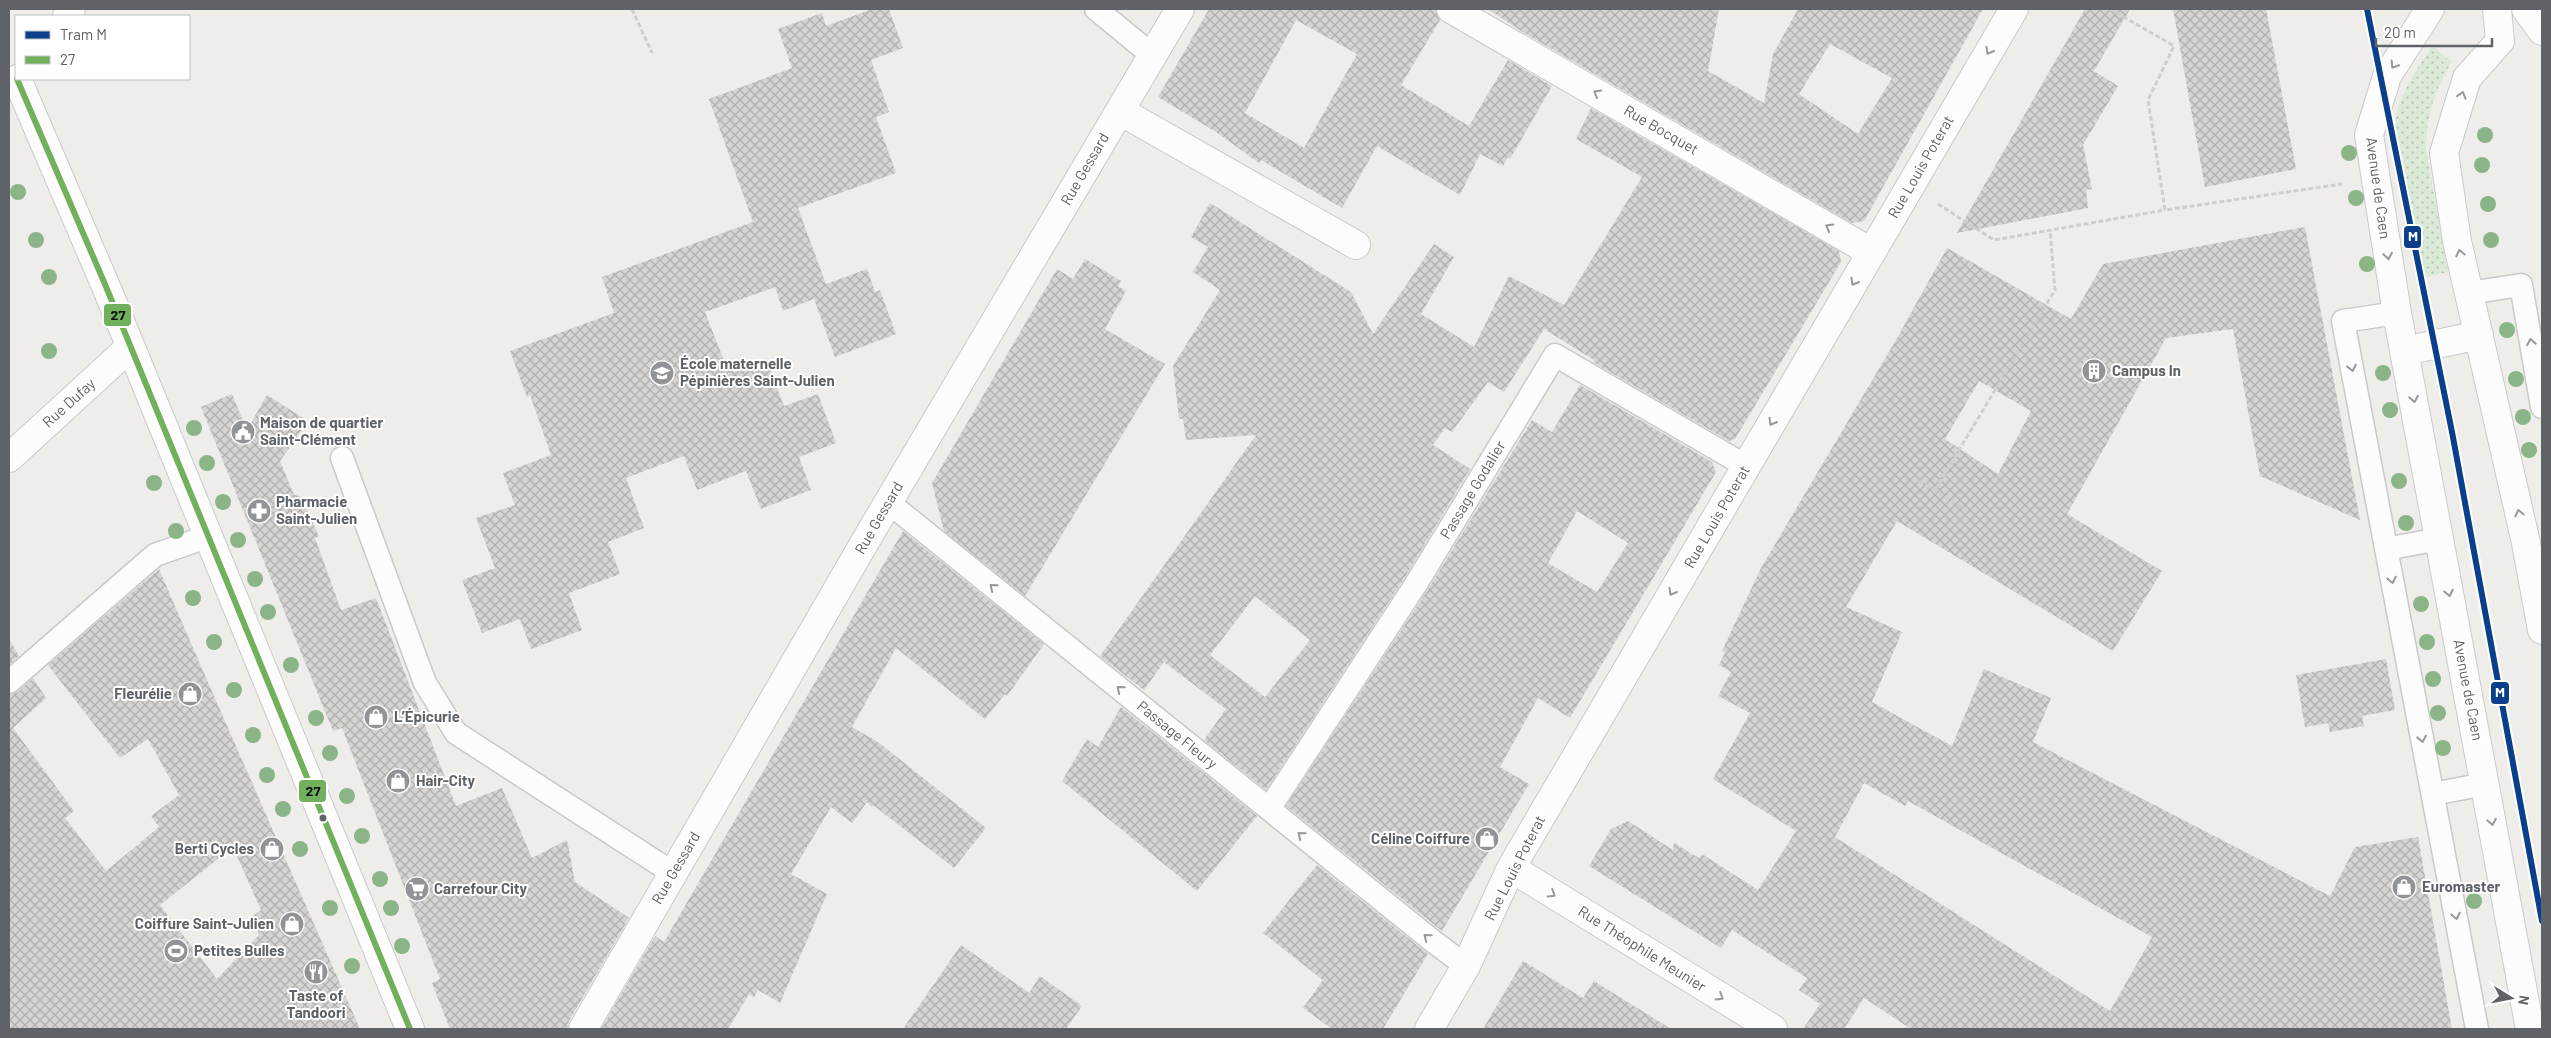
<svg xmlns="http://www.w3.org/2000/svg" width="2551" height="1038" font-family="Barlow,sans-serif">
	<defs>
		<pattern id="grass-dots" width="8" height="8" patternUnits="userSpaceOnUse" patternTransform="scale(1.25)"><rect width="8" height="8" fill="#daead6"/><path d="M2 2h.1M6 6h.1" fill="none" stroke="#b4c1b1" stroke-width="1.8" stroke-linecap="round"/></pattern>
		<pattern id="building-cross-hatch" width="8" height="8" patternUnits="userSpaceOnUse" patternTransform="scale(1.25)"><rect width="8" height="8" fill="#d6d4d3"/><path d="M0 0l8 8M0 8l8-8" fill="none" stroke="#b1b0af"/></pattern>
	</defs>
	<rect width="100%" height="100%" fill="#efedea"/>
	<!-- grass -->
	<path fill="url(#grass-dots)" d="M2432 46 2452 62C2434 90 2426 117 2426 150L2448 272 2417 279C2409 233 2384 148 2399 106 2406 84 2420 65 2432 46Z"/>
	<!-- building -->
	<path fill="url(#building-cross-hatch)" fill-rule="evenodd" d="M872 9H889L903 48 871 60 889 112 876 117 896 173 798 208 826 284 867 269 875 292 880 290 896 334 835 357 814 299 783 311 775 287 705 312 728 371 766 358 784 406 818 394 836 443 799 457 811 490 761 509 746 471 697 490 684 456 626 478 644 528 608 542 620 574 569 593 582 630 531 649 520 619 482 633 462 580 495 568 476 518 515 505 503 473 551 455 530 395 527 397 510 351 614 313 602 277 753 222 709 99 792 68 778 29 822 13 826 26Z
		M1209 9H1435L1440 20 1401 85 1469 126 1508 60 1552 86 1510 159 1508 157 1503 166 1480 154 1460 195 1377 146 1342 208 1261 160 1259 163 1216 132 1158 97ZM1296 20 1357 54 1304 148 1245 113Z
		M1488 9H1719L1708 71 1764 103 1773 54 1798 9H1983L1864 221 1852 223 1524 33ZM1830 44 1892 78 1858 134 1799 94Z
		M2085 9H2130L2094 71 2118 86 2083 145 2092 189 2086 190 2088 208 1957 233Z
		M2173 9H2266L2296 169 2205 187Z
		M1591 108 1839 251 1841 262 1735 439 1729 441 1593 362 1594 360 1544 329 1504 392 1488 382 1452 432 1445 428 1433 445 1470 469 1405 577 1266 790 1204 740 1226 709 1164 662 1144 690 1100 656 1256 435 1186 440 1183 419H1179L1173 366 1220 290 1193 272 1208 247 1191 237 1210 203 1351 292 1373 334 1434 244 1454 257 1421 314 1474 347 1509 276 1564 305 1642 177 1576 139ZM1255 596 1310 640 1265 697 1210 655Z
		M2305 227 2360 520 2260 476 2233 329 2166 338 2067 514 2162 571 2113 651 1897 521 1846 607 1902 632 1872 702 1952 746 1984 669 2051 698 2033 742 2330 896 2355 847 2418 837 2452 1029H1911L1864 998 1844 1029H1803L1820 1004 1799 990 1807 978 1732 930 1721 948 1589 866 1611 829 1628 821 1673 850 1674 843 1699 858 1702 854 1758 890 1796 831 1713 779 1750 713 1718 696 1731 672 1719 665 1725 653 1722 651 1761 568 1896 340 1947 248 2071 319 2103 264ZM1979 381 2031 411 1998 474 1945 439ZM1864 783 1905 806 1908 801 2152 937 2110 1011 1835 837Z
		M1085 259 1121 281 1118 286 1126 291 1105 329 1165 364 1025 596 944 531 932 483 1057 269 1073 279Z
		M1580 385 1712 462 1716 472 1570 718 1538 698 1500 767 1529 784 1442 931 1286 806 1427 591 1532 420 1552 432ZM1577 511 1628 543 1597 592 1548 563Z
		M232 394 247 430 267 395 308 421 280 461 294 495 300 496 319 536 315 538 341 610 376 598 456 806 502 788 532 858 567 840 575 882 629 918 569 1021 567 1029H450L432 983 440 979 342 728 333 731 201 407Z
		M903 531 1044 644 1007 696 1005 694 985 719 896 648 852 727 878 742 986 828 954 868 873 805 872 807 867 802 852 823 831 807 791 874 827 894 780 1003 758 990 754 997 749 994 728 1029H601L655 936 664 942Z
		M159 569 203 671 360 1029H9V695L18 692 33 678 46 698 13 728 74 811 65 818 106 871 159 827 151 816 179 795 148 739 120 758 48 665ZM233 847 261 910 252 917 259 935 217 979 160 905Z
		M9 639 19 656 9 665Z
		M2386 659 2395 710 2362 716 2364 726 2330 732 2328 723 2305 727 2296 675Z
		M1121 707 1257 816 1197 891 1062 781 1087 739 1098 747Z
		M1317 865 1428 954 1383 1029H1332L1303 1008 1323 980 1263 933Z
		M961 945 1029 993 1040 976 1082 1006 1066 1029H903Z
		M1523 961 1583 998 1594 981 1671 1029H1483Z"/>
	<g fill="none" stroke-linecap="round" stroke-linejoin="round">
		<defs>
			<path id="lane" d="M1096 9 1152 55
				M2469 293 2521 285 2542 407
				M2397 313 2343 321 2477 1029
				M342 458 425 683 456 733 673 873
				M888 502 1434 942 1466 966
				M2386 549 2439 539
				M9 682 155 555 209 536
				M2433 794 2485 784
				M1269 809 1416 584 1555 355 1746 466"/>
			<path id="street" d="M1451 9 1871 252
				M67 16 71 9
				M1120 111 1356 245
				M1511 868 1773 1029
				M583 1029 873 528 1180 9
				M1429 1029 1466 966 1511 868 2014 9"/>
			<path id="secondary" d="M2430 9 2387 76 2369 135 2397 313 2530 1029
				M2497 9 2500 41 2467 78 2444 153 2457 241 2526 543 2542 630
				M2526 9 2542 31
				M17 79 107 289 410 1029
				M2405 351 2479 335
				M9 458 130 347"/>
		</defs>
		<!-- lane casing -->
		<use href="#lane" stroke="#c9c9ca" stroke-width="25"/>
		<!-- street casing -->
		<use href="#street" stroke="#c9c9ca" stroke-width="30"/>
		<!-- secondary casing -->
		<use href="#secondary" stroke="#cacacb" stroke-width="30"/>
		<!-- path -->
		<path stroke="#cbcfcd" stroke-width="3" stroke-dasharray="5 2.5" stroke-linecap="butt" d="M632 9 652 53
			M2110 9 2174 46 2148 100 2165 210 2342 184
			M1938 204 1994 240 2165 210
			M1919 481 1962 507
			M1935 490 2055 290 2050 229"/>
		<!-- lane -->
		<use href="#lane" stroke="#fdfcfc" stroke-width="22"/>
		<!-- street -->
		<use href="#street" stroke="#fdfcfc" stroke-width="28"/>
		<!-- secondary -->
		<use href="#secondary" stroke="#fdfcfc" stroke-width="28"/>
		<defs>
			<path id="bus-1" d="M17 79 107 289 410 1029"/>
		</defs>
		<!-- bus-1 casing -->
		<use href="#bus-1" stroke="#fff" stroke-width="10"/>
		<!-- bus-1 -->
		<use href="#bus-1" stroke="#71b15d" stroke-width="6"/>
		<defs>
			<path id="tram-1" d="M2367 9 2452 432 2542 921"/>
		</defs>
		<!-- tram-1 casing -->
		<use href="#tram-1" stroke="#fff" stroke-width="10"/>
		<!-- tram-1 -->
		<use href="#tram-1" stroke="#0b3e8b" stroke-width="6"/>
	</g>
	<!-- trees -->
	<g fill="#8bb489">
		<circle cx="2485" cy="135" r="8"/>
		<circle cx="2349" cy="153" r="8"/>
		<circle cx="2482" cy="165" r="8"/>
		<circle cx="18" cy="192" r="8"/>
		<circle cx="2356" cy="198" r="8"/>
		<circle cx="2488" cy="204" r="8"/>
		<circle cx="36" cy="240" r="8"/>
		<circle cx="2491" cy="240" r="8"/>
		<circle cx="2367" cy="264" r="8"/>
		<circle cx="49" cy="277" r="8"/>
		<circle cx="2507" cy="330" r="8"/>
		<circle cx="49" cy="351" r="8"/>
		<circle cx="2383" cy="373" r="8"/>
		<circle cx="2516" cy="379" r="8"/>
		<circle cx="2390" cy="410" r="8"/>
		<circle cx="2523" cy="417" r="8"/>
		<circle cx="194" cy="428" r="8"/>
		<circle cx="2529" cy="450" r="8"/>
		<circle cx="207" cy="463" r="8"/>
		<circle cx="2399" cy="481" r="8"/>
		<circle cx="154" cy="483" r="8"/>
		<circle cx="223" cy="502" r="8"/>
		<circle cx="2406" cy="523" r="8"/>
		<circle cx="176" cy="531" r="8"/>
		<circle cx="238" cy="540" r="8"/>
		<circle cx="255" cy="579" r="8"/>
		<circle cx="193" cy="598" r="8"/>
		<circle cx="2421" cy="604" r="8"/>
		<circle cx="268" cy="612" r="8"/>
		<circle cx="214" cy="642" r="8"/>
		<circle cx="2427" cy="642" r="8"/>
		<circle cx="291" cy="665" r="8"/>
		<circle cx="2433" cy="679" r="8"/>
		<circle cx="234" cy="690" r="8"/>
		<circle cx="2438" cy="713" r="8"/>
		<circle cx="316" cy="718" r="8"/>
		<circle cx="253" cy="735" r="8"/>
		<circle cx="2443" cy="748" r="8"/>
		<circle cx="330" cy="753" r="8"/>
		<circle cx="267" cy="775" r="8"/>
		<circle cx="347" cy="796" r="8"/>
		<circle cx="283" cy="809" r="8"/>
		<circle cx="362" cy="836" r="8"/>
		<circle cx="300" cy="849" r="8"/>
		<circle cx="380" cy="879" r="8"/>
		<circle cx="2474" cy="901" r="8"/>
		<circle cx="330" cy="908" r="8"/>
		<circle cx="391" cy="908" r="8"/>
		<circle cx="402" cy="946" r="8"/>
		<circle cx="352" cy="966" r="8"/>
	</g>
	<!-- one-way arrows -->
	<defs><path id="oneway-chevron" d="M-2-3.5L2.5 0L-2 3.5" fill="none" stroke-width="1.6" stroke-linecap="round" stroke-linejoin="round" transform="scale(1.25)"/></defs>
	<g stroke="#96999c">
		<use href="#oneway-chevron" transform="translate(1989 51) rotate(120)"/>
		<use href="#oneway-chevron" transform="translate(2394 65) rotate(122)"/>
		<use href="#oneway-chevron" transform="translate(1597 93) rotate(-150)"/>
		<use href="#oneway-chevron" transform="translate(2462 95) rotate(-73)"/>
		<use href="#oneway-chevron" transform="translate(1829 227) rotate(-150)"/>
		<use href="#oneway-chevron" transform="translate(2460 253) rotate(-103)"/>
		<use href="#oneway-chevron" transform="translate(2388 256) rotate(81)"/>
		<use href="#oneway-chevron" transform="translate(1854 282) rotate(120)"/>
		<use href="#oneway-chevron" transform="translate(2531 342) rotate(-100)"/>
		<use href="#oneway-chevron" transform="translate(2352 368) rotate(79)"/>
		<use href="#oneway-chevron" transform="translate(2414 399) rotate(80)"/>
		<use href="#oneway-chevron" transform="translate(1772 422) rotate(120)"/>
		<use href="#oneway-chevron" transform="translate(2519 513) rotate(-103)"/>
		<use href="#oneway-chevron" transform="translate(2392 580) rotate(79)"/>
		<use href="#oneway-chevron" transform="translate(993 587) rotate(-141)"/>
		<use href="#oneway-chevron" transform="translate(1672 592) rotate(120)"/>
		<use href="#oneway-chevron" transform="translate(2449 593) rotate(79)"/>
		<use href="#oneway-chevron" transform="translate(1120 689) rotate(-141)"/>
		<use href="#oneway-chevron" transform="translate(2422 739) rotate(79)"/>
		<use href="#oneway-chevron" transform="translate(2492 822) rotate(80)"/>
		<use href="#oneway-chevron" transform="translate(1301 835) rotate(-141)"/>
		<use href="#oneway-chevron" transform="translate(1552 894) rotate(32)"/>
		<use href="#oneway-chevron" transform="translate(2456 916) rotate(79)"/>
		<use href="#oneway-chevron" transform="translate(1427 937) rotate(-141)"/>
		<use href="#oneway-chevron" transform="translate(1720 997) rotate(32)"/>
	</g>
	<!-- icons -->
	<defs>
		<symbol id="building-disc" viewBox="-11 -11 22 22"><circle r="9.5" fill="#919396" stroke="#fff"/><path d="M-4-6H4V6H1V3H-1V6H-4ZM-2.5-4.3h1.7v1.8h-1.7ZM.8-4.3h1.7v1.8H.8ZM-2.5-1h1.7V.8h-1.7ZM.8-1h1.7V.8H.8Z" fill="#fff"/></symbol>
		<symbol id="school-disc" viewBox="-11 -11 22 22"><circle r="9.5" fill="#919396" stroke="#fff"/><path d="M0-5L7-2L0 1L-7-2ZM-4 1L0 2.5L4 1V4Q0 6-4 4Z" fill="#fff"/></symbol>
		<symbol id="civic-disc" viewBox="-11 -11 22 22"><circle r="9.5" fill="#919396" stroke="#fff"/><path d="M-.6-6.5H3V-4.5H.6V-3L4-1V1h2V6H-6V1h2V-1L-.6-3ZM-1.2 2.5V6h2.4V2.5Z" fill="#fff"/></symbol>
		<symbol id="pharmacy-disc" viewBox="-11 -11 22 22"><circle r="9.5" fill="#919396" stroke="#fff"/><path d="M-2-6h4v4h4v4h-4v4h-4v-4h-4v-4h4Z" fill="#fff"/></symbol>
		<symbol id="shop-disc" viewBox="-11 -11 22 22"><circle r="9.5" fill="#919396" stroke="#fff"/><path d="M-5-2.5h2.3a2.7 3.5 0 0 1 5.4 0H5L5.5 6h-11ZM-1.5-2.5h3a1.5 2.3 0 0 0-3 0Z" fill="#fff"/></symbol>
		<symbol id="supermarket-disc" viewBox="-11 -11 22 22"><circle r="9.5" fill="#919396" stroke="#fff"/><path d="M-6-5.5h2.5l.6 2H6L4.5 2H-2.5L-4.4-4H-6ZM-1.5 3.2a1.3 1.3 0 1 0 .1 0ZM3 3.2a1.3 1.3 0 1 0 .1 0Z" fill="#fff"/></symbol>
		<symbol id="stadium-disc" viewBox="-11 -11 22 22"><circle r="9.5" fill="#919396" stroke="#fff"/><path d="M0-5a6.5 5 0 1 0 0 10a6.5 5 0 1 0 0-10ZM-3.5-1.8h7v3.6h-7Z" fill="#fff"/></symbol>
		<symbol id="restaurant-disc" viewBox="-11 -11 22 22"><circle r="9.5" fill="#919396" stroke="#fff"/><path d="M-5-6h1v4h1v-4h1v4h1v-4h1v5L-1.5 .5V6h-2V.5L-5-1ZM5-6V6H3V1.5H1.5Q1.5-4 5-6Z" fill="#fff"/></symbol>
	</defs>
	<g fill-rule="evenodd">
		<use href="#building-disc" x="2080" y="357" width="28" height="28"/>
		<use href="#school-disc" x="648" y="359" width="28" height="28"/>
		<use href="#civic-disc" x="229" y="418" width="28" height="28"/>
		<use href="#pharmacy-disc" x="245" y="497" width="28" height="28"/>
		<use href="#shop-disc" x="176" y="680" width="28" height="28"/>
		<use href="#shop-disc" x="362" y="703" width="28" height="28"/>
		<use href="#shop-disc" x="384" y="767" width="28" height="28"/>
		<use href="#shop-disc" x="1473" y="825" width="28" height="28"/>
		<use href="#shop-disc" x="258" y="835" width="28" height="28"/>
		<use href="#shop-disc" x="2390" y="873" width="28" height="28"/>
		<use href="#supermarket-disc" x="403" y="875" width="28" height="28"/>
		<use href="#shop-disc" x="278" y="910" width="28" height="28"/>
		<use href="#stadium-disc" x="162" y="937" width="28" height="28"/>
		<use href="#restaurant-disc" x="302" y="958" width="28" height="28"/>
	</g>
	<!-- markers -->
	<circle fill="#5f6368" stroke="#fff" stroke-width="2" cx="323" cy="818" r="4.5"/>
	<g text-anchor="middle" stroke-width="4" stroke-linejoin="round" paint-order="stroke">
		<!-- street labels -->
		<g font-size="15" fill="#5f6368" stroke="#fff">
			<text transform="translate(1661 130) rotate(30)" y="5">Rue Bocquet</text>
			<text transform="translate(1921 167) rotate(-60)" y="5">Rue Louis Poterat</text>
			<text transform="translate(1085 169) rotate(-60)" y="5">Rue Gessard</text>
			<text transform="translate(2378 188) rotate(82)" y="5">Avenue de Caen</text>
			<text transform="translate(69 403) rotate(-42)" y="5">Rue Dufay</text>
			<text transform="translate(1473 490) rotate(-59)" y="5">Passage Godalier</text>
			<text transform="translate(1717 517) rotate(-60)" y="5">Rue Louis Poterat</text>
			<text transform="translate(879 518) rotate(-60)" y="5">Rue Gessard</text>
			<text transform="translate(2468 690) rotate(79)" y="5">Avenue de Caen</text>
			<text transform="translate(1177 735) rotate(39)" y="5">Passage Fleury</text>
			<text transform="translate(676 868) rotate(-60)" y="5">Rue Gessard</text>
			<text transform="translate(1515 868) rotate(-63)" y="5">Rue Louis Poterat</text>
			<text transform="translate(1642 949) rotate(32)" y="5">Rue Théophile Meunier</text>
		</g>
		<!-- poi labels -->
		<g font-size="15" font-weight="bold" fill="#5f6368" stroke="#fff" text-anchor="start">
			<text x="680" y="369">École maternelle<tspan x="680" dy="17">Pépinières Saint-Julien</tspan></text>
			<text x="2112" y="376">Campus In</text>
			<text x="260" y="428">Maison de quartier<tspan x="260" dy="17">Saint-Clément</tspan></text>
			<text x="276" y="507">Pharmacie<tspan x="276" dy="17">Saint-Julien</tspan></text>
			<text x="172" y="699" text-anchor="end">Fleurélie</text>
			<text x="394" y="722">L’Épicurie</text>
			<text x="416" y="786">Hair-City</text>
			<text x="1470" y="844" text-anchor="end">Céline Coiffure</text>
			<text x="254" y="854" text-anchor="end">Berti Cycles</text>
			<text x="2422" y="892">Euromaster</text>
			<text x="434" y="894">Carrefour City</text>
			<text x="274" y="929" text-anchor="end">Coiffure Saint-Julien</text>
			<text x="194" y="956">Petites Bulles</text>
			<text x="316" y="1001" text-anchor="middle">Taste of<tspan x="316" dy="17">Tandoori</tspan></text>
		</g>
	</g>
	<g stroke="#fff" stroke-width="2">
		<rect x="2403" y="225" width="19" height="24" rx="5" fill="#0b3e8b"/>
		<rect x="103" y="303" width="29" height="24" rx="5" fill="#71b15d"/>
		<rect x="2490" y="681" width="20" height="24" rx="5" fill="#0b3e8b"/>
		<rect x="298" y="779" width="29" height="24" rx="5" fill="#71b15d"/>
	</g>
	<g font-size="14" text-anchor="middle" font-weight="bold" fill="#fff">
		<text x="2413" y="241">M</text>
		<text x="2500" y="697">M</text>
	</g>
	<g font-size="14" text-anchor="middle" font-weight="bold" fill="#111">
		<text x="118" y="320">27</text>
		<text x="313" y="796">27</text>
	</g>
	<!-- border -->
	<rect width="2551" height="1038" fill="none" stroke="#5f6368" stroke-width="20"/>
	<!-- legend -->
	<rect x="15" y="15" width="175" height="65" fill="#ffffff" stroke="#bfc1c3"/>
	<rect x="25" y="31" width="25" height="8" fill="#0b3e8b" stroke="#bfc1c3"/>
	<text x="60" y="40" font-size="15" fill="#5f6368">Tram M</text>
	<rect x="25" y="56" width="25" height="8" fill="#71b15d" stroke="#bfc1c3"/>
	<text x="60" y="65" font-size="15" fill="#5f6368">27</text>
	<!-- north arrow -->
	<g transform="translate(2511 998) rotate(100)" stroke="#ffffff" stroke-width="4" paint-order="stroke">
	<path d="M0-4L9 19L0 12L-9 19Z" fill="#5f6368"/>
	<text y="-8" font-size="14" font-weight="bold" text-anchor="middle" fill="#5f6368">N</text>
	</g>
	<!-- scale -->
	<path d="M2376 38v8h116v-8" fill="none" stroke="#5f6368" stroke-width="2.5"/>
	<text x="2384" y="38" font-size="15" fill="#5f6368" stroke="#ffffff" stroke-width="4" paint-order="stroke">20 m</text>
</svg>
